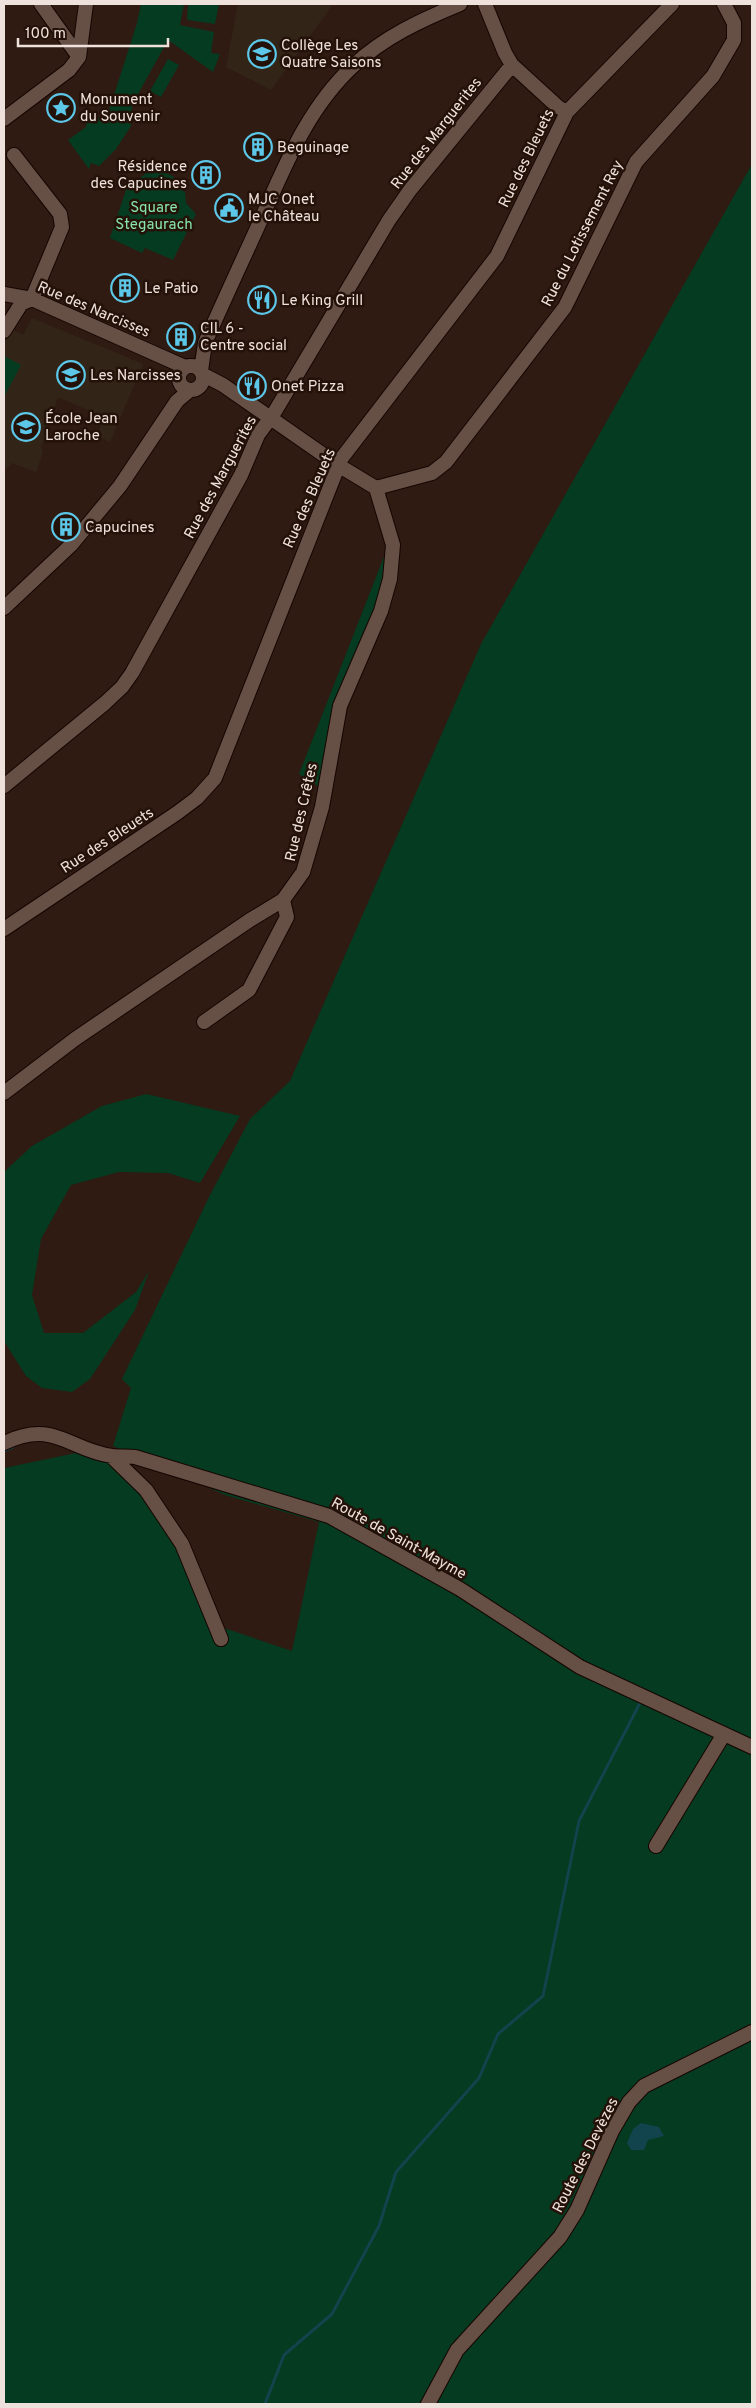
<svg xmlns="http://www.w3.org/2000/svg" width="756" height="2408" font-family="Overpass,sans-serif">
	<rect width="100%" height="100%" fill="#2f1b12"/>
	<!-- education -->
	<path fill="#322518" d="M238 4H333L271 90 226 67Z
		M32 318 143 364 110 442 97 436 101 426 95 423 96 418 90 411 58 397 41 447 43 453 36 472 12 463 6 469 4 467V343L13 330 23 335Z"/>
	<!-- green -->
	<path fill="#053b20" d="M141 4H184L180 25 214 32 211 53 220 54 213 72 168 40 132 105 131 126 116 149 99 166 91 163 89 169 68 140 86 127V120L89 115 106 120 137 23Z
		M188 4H219L215 24 187 20Z
		M168 59 179 65 161 97 150 91Z
		M752 164V2404H4V1468L100 1448 189 1542 224 1628 292 1651 319 1522 225 1495 113 1446 131 1388 122 1379 209 1197 250 1119 290 1081 481 644Z
		M155 167 174 177 175 186 185 192 186 203 196 214 173 260 145 248 142 253 110 238 127 187Z
		M4 356 21 365 4 397Z
		M385 554 386 576 347 680 321 788 299 774Z
		M146 1094 240 1116 200 1183 168 1173 119 1172 71 1185 41 1239 32 1295 44 1333H83L136 1292 149 1271 135 1310 90 1379 72 1392 42 1388 26 1376 4 1341V1172L32 1146 102 1106Z"/>
	<!-- water -->
	<path fill="#11444c" d="M641 2123 659 2127 664 2136 648 2140 644 2150H631L627 2143 633 2129Z"/>
	<g fill="none" stroke-linecap="round" stroke-linejoin="round">
		<!-- stream -->
		<path stroke="#11444c" stroke-width="3" d="M4 1451 13 1447
			M265 2404 284 2355 332 2314 379 2226 396 2172 479 2078 498 2034 543 1996 579 1821 641 1701"/>
		<defs>
			<path id="minor" d="M41 4 79 57
				M485 4 505 53 512 65 558 107 567 112
				M4 119 69 70 79 57 86 4
				M4 294 32 299 185 367
				M4 331 21 304 32 299 62 227 60 214 14 155
				M179 378a12 12 0 1 1 24 0a12 12 0 1 1-24 0Z
				M201 371 205 343C224 300 244 257 263 215 287 161 309 107 353 66 384 37 421 20 460 4
				M202 374 223 385 338 465 376 488
				M376 488 432 473 446 462 565 307 636 162 713 76 734 40V23L724 4
				M4 608 71 545 120 486 177 401 190 390
				M4 786 105 703 122 687 132 673 241 475 258 435 274 413 389 220 410 190 512 65
				M4 929 177 813 197 798 215 778 341 459 497 256 567 112 672 4
				M204 1022 249 990 287 917 283 900
				M4 1093 75 1039 250 920 283 900 303 872 322 807 340 706 381 611 390 579 393 545 376 488
				M4 1443C55 1419 68 1450 112 1456 119 1457 127 1456 135 1457L329 1516 460 1589 580 1667 752 1747
				M111 1456 146 1490 182 1544 221 1639
				M656 1846 724 1734
				M428 2404 457 2350 560 2237 577 2210 612 2131 629 2102 644 2086 752 2032"/>
		</defs>
		<!-- minor casing -->
		<use href="#minor" stroke="#160501" stroke-width="16"/>
		<!-- minor -->
		<use href="#minor" stroke="#664f45" stroke-width="14"/>
	</g>
	<!-- icons -->
	<defs>
		<symbol id="school-ring" viewBox="-11 -11 22 22"><circle r="9.5" fill="#241209" stroke="#5cc7e8" stroke-width="1.5"/><path d="M0-5L7-2L0 1L-7-2ZM-4 1L0 2.5L4 1V4Q0 6-4 4Z" fill="#5cc7e8"/></symbol>
		<symbol id="sight-ring" viewBox="-11 -11 22 22"><circle r="9.5" fill="#241209" stroke="#5cc7e8" stroke-width="1.5"/><path d="M0-6L1.8-2.2L6-1.7L2.9 1.2L3.7 5.4L0 3.3L-3.7 5.4L-2.9 1.2L-6-1.7L-1.8-2.2Z" fill="#5cc7e8"/></symbol>
		<symbol id="building-ring" viewBox="-11 -11 22 22"><circle r="9.5" fill="#241209" stroke="#5cc7e8" stroke-width="1.5"/><path d="M-4-6H4V6H1V3H-1V6H-4ZM-2.5-4.3h1.7v1.8h-1.7ZM.8-4.3h1.7v1.8H.8ZM-2.5-1h1.7V.8h-1.7ZM.8-1h1.7V.8H.8Z" fill="#5cc7e8"/></symbol>
		<symbol id="civic-ring" viewBox="-11 -11 22 22"><circle r="9.5" fill="#241209" stroke="#5cc7e8" stroke-width="1.5"/><path d="M-.6-6.5H3V-4.5H.6V-3L4-1V1h2V6H-6V1h2V-1L-.6-3ZM-1.2 2.5V6h2.4V2.5Z" fill="#5cc7e8"/></symbol>
		<symbol id="restaurant-ring" viewBox="-11 -11 22 22"><circle r="9.5" fill="#241209" stroke="#5cc7e8" stroke-width="1.5"/><path d="M-5-6h1v4h1v-4h1v4h1v-4h1v5L-1.5 .5V6h-2V.5L-5-1ZM5-6V6H3V1.5H1.5Q1.5-4 5-6Z" fill="#5cc7e8"/></symbol>
	</defs>
	<g fill-rule="evenodd">
		<use href="#school-ring" x="246" y="38" width="32" height="32"/>
		<use href="#sight-ring" x="45" y="92" width="32" height="32"/>
		<use href="#building-ring" x="242" y="131" width="32" height="32"/>
		<use href="#building-ring" x="190" y="159" width="32" height="32"/>
		<use href="#civic-ring" x="213" y="192" width="32" height="32"/>
		<use href="#building-ring" x="109" y="272" width="32" height="32"/>
		<use href="#restaurant-ring" x="246" y="284" width="32" height="32"/>
		<use href="#building-ring" x="165" y="321" width="32" height="32"/>
		<use href="#school-ring" x="55" y="359" width="32" height="32"/>
		<use href="#restaurant-ring" x="236" y="370" width="32" height="32"/>
		<use href="#school-ring" x="10" y="411" width="32" height="32"/>
		<use href="#building-ring" x="50" y="511" width="32" height="32"/>
	</g>
	<g text-anchor="middle" stroke-width="5" stroke-linejoin="round" paint-order="stroke">
		<!-- poi labels -->
		<g font-size="15" fill="#efe1db" stroke="#241209" text-anchor="start">
			<text x="281" y="50">Collège Les<tspan x="281" dy="17">Quatre Saisons</tspan></text>
			<text x="80" y="104">Monument<tspan x="80" dy="17">du Souvenir</tspan></text>
			<text x="277" y="152">Beguinage</text>
			<text x="187" y="171" text-anchor="end">Résidence<tspan x="187" dy="17">des Capucines</tspan></text>
			<text x="248" y="204">MJC Onet<tspan x="248" dy="17">le Château</tspan></text>
			<text x="144" y="293">Le Patio</text>
			<text x="281" y="305">Le King Grill</text>
			<text x="200" y="333">CIL 6 -<tspan x="200" dy="17">Centre social</tspan></text>
			<text x="90" y="380">Les Narcisses</text>
			<text x="271" y="391">Onet Pizza</text>
			<text x="45" y="423">École Jean<tspan x="45" dy="17">Laroche</tspan></text>
			<text x="85" y="532">Capucines</text>
		</g>
		<!-- street labels -->
		<g font-size="15" fill="#efe1db" stroke="#241209">
			<text transform="translate(436 133) rotate(-52)" y="5">Rue des Marguerites</text>
			<text transform="translate(526 158) rotate(-64)" y="5">Rue des Bleuets</text>
			<text transform="translate(582 233) rotate(-63)" y="5">Rue du Lotissement Rey</text>
			<text transform="translate(94 309) rotate(23)" y="5">Rue des Narcisses</text>
			<text transform="translate(220 477) rotate(-62)" y="5">Rue des Marguerites</text>
			<text transform="translate(309 498) rotate(-66)" y="5">Rue des Bleuets</text>
			<text transform="translate(301 812) rotate(-77)" y="5">Rue des Crêtes</text>
			<text transform="translate(107 840) rotate(-33)" y="5">Rue des Bleuets</text>
			<text transform="translate(399 1538) rotate(29)" y="5">Route de Saint-Mayme</text>
			<text transform="translate(585 2155) rotate(-63)" y="5">Route des Devèzes</text>
		</g>
		<!-- park labels -->
		<g font-size="15" fill="#87e4aa" stroke="#241209">
			<text x="154" y="212">Square<tspan x="154" dy="17">Stegaurach</tspan></text>
		</g>
	</g>
	<!-- border -->
	<rect width="756" height="2408" fill="none" stroke="#efe1db" stroke-width="10"/>
	<!-- scale -->
	<path d="M18 38v8h150v-8" fill="none" stroke="#efe1db" stroke-width="2.5"/>
	<text x="25" y="38" font-size="15" fill="#efe1db" stroke="#241209" stroke-width="4" paint-order="stroke">100 m</text>
</svg>
